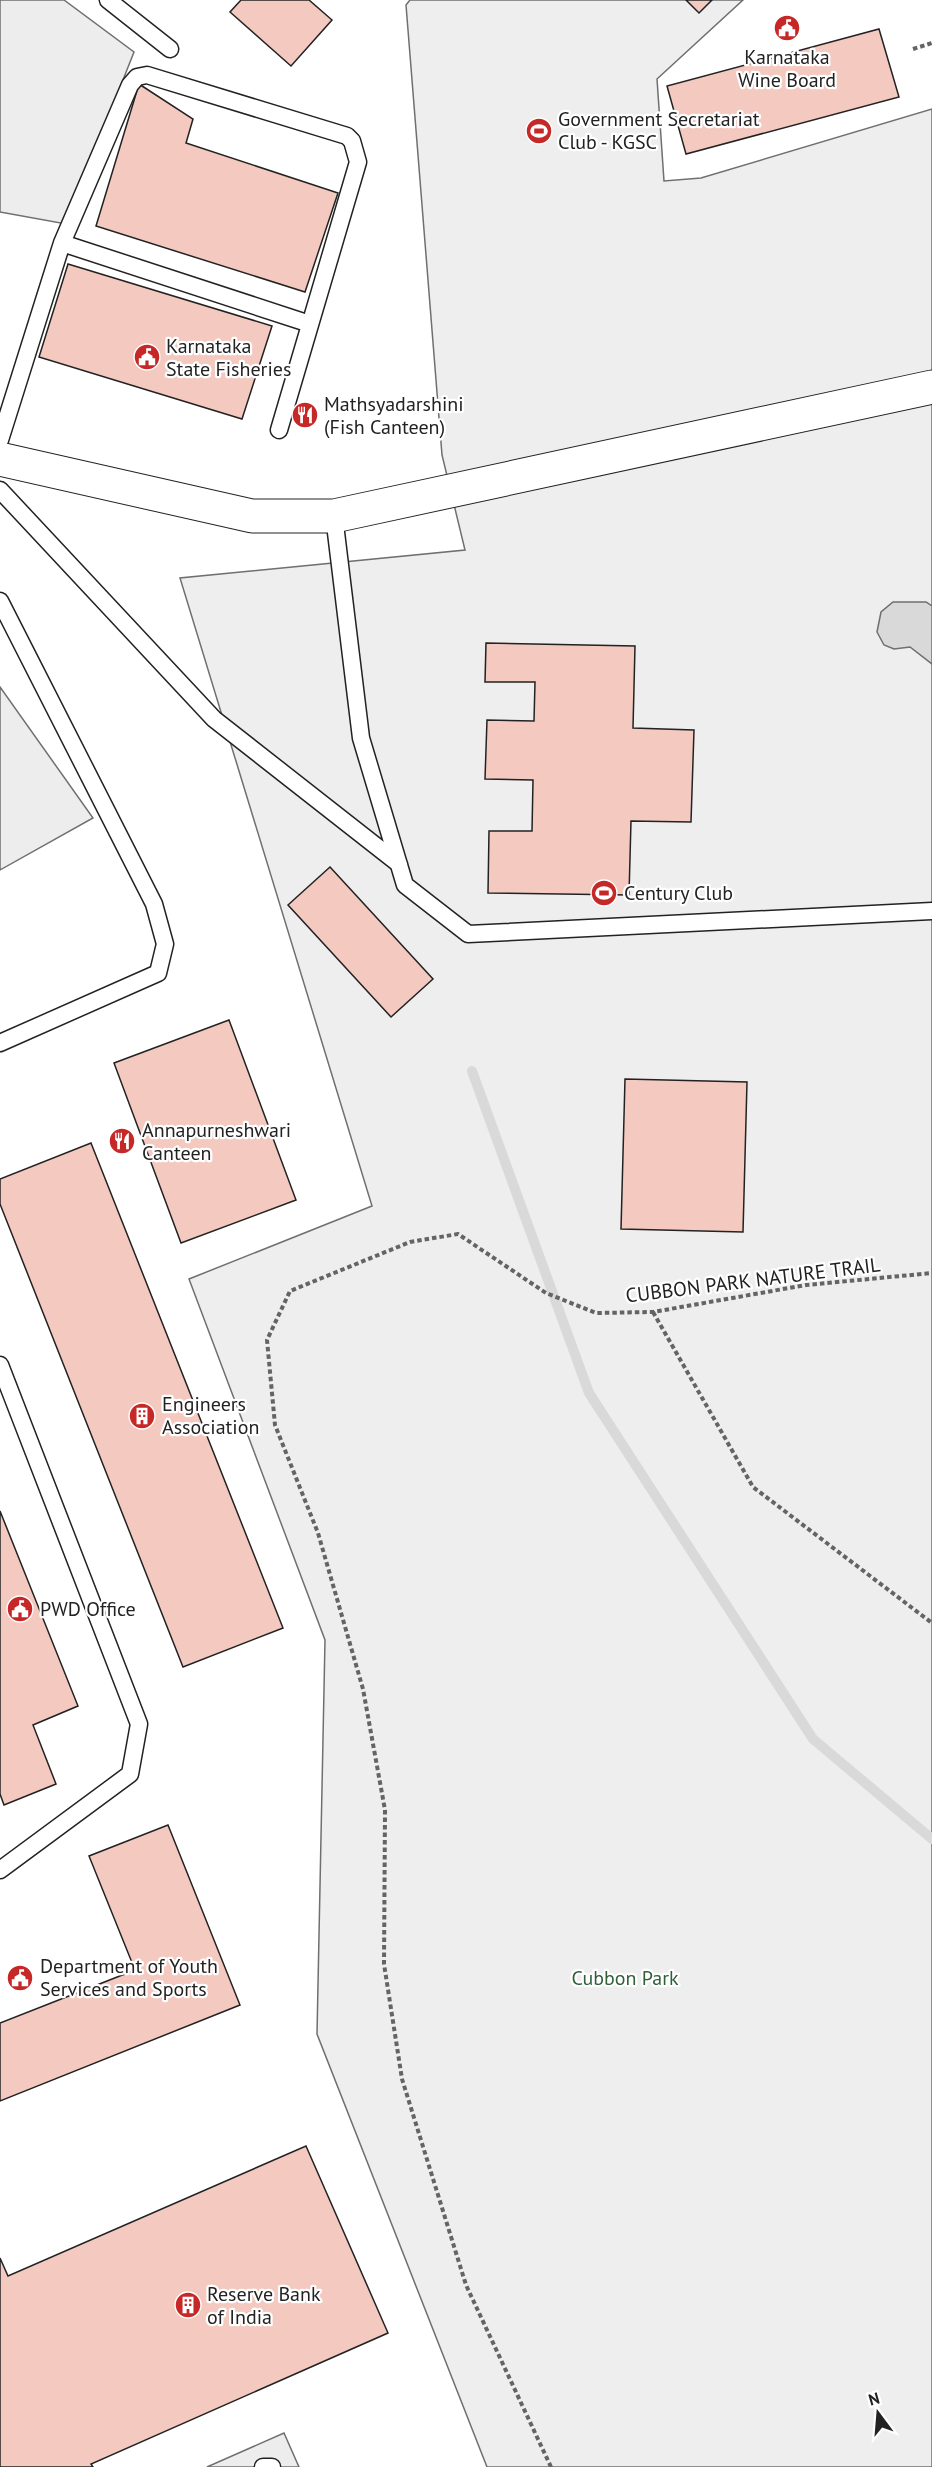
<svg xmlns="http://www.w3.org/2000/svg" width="932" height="2467" font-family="'PT Sans',sans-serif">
	<rect width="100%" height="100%" fill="#fff"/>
	<!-- green -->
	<path fill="#eee" stroke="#6f6f6f" stroke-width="1.5" d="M410 0H743L657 79 664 181 701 178 932 109V2467H487L317 2034 325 1640 189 1279 372 1206 180 578 465 550 442 455 406 5Z"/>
	<!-- parking -->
	<path fill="#ededed" stroke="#6f6f6f" stroke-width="1.5" d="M0 0H64L134 52 66 224 0 212Z
		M0 687 93 818 0 870Z
		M284 2433 299 2467H207Z"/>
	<!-- water -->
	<path fill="#d9d9d9" stroke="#6f6f6f" stroke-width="1.5" d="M893 602H926L932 606V664L910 647 894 649 884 645 877 632 881 612Z"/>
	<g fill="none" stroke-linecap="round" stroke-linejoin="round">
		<!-- stream -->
		<path stroke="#d9d9d9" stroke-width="10" d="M472 1071 589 1393 813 1739 932 1839"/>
	</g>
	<!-- building -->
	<path fill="#f3c9c0" stroke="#222" stroke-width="1.5" d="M241 0H309L332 20 291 66 230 12Z
		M686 0H712L699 13Z
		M879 29 899 97 686 154 667 86Z
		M139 84 193 119 186 143 338 193 305 292 96 226Z
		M68 264 272 326 242 419 39 357Z
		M486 643 635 646 633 728 694 730 691 822 631 821 629 895 488 893 489 831H532L533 780 485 779 487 720 534 721 535 682H485Z
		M330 867 433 979 391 1017 288 905Z
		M229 1020 296 1200 181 1243 114 1063Z
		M625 1079 747 1082 743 1232 621 1229Z
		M91 1143 283 1628 183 1667 0 1204V1179Z
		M0 1511 78 1706 33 1725 56 1784 4 1805 0 1794Z
		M168 1825 240 2005 0 2101V2023L135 1970 89 1856Z
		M306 2146 388 2333 91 2464 93 2467H0V2258L8 2276Z"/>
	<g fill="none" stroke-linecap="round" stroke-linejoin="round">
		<defs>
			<path id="service" d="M108 0 170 49
				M62 243 130 85 137 77 147 75 347 136 352 141 358 162 279 430
				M0 440 62 243 310 324
				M0 490 214 719 399 864
				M334 516 361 738 405 885 468 934 932 911
				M0 601 154 904 165 944 158 973 0 1043
				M0 1365 139 1724 130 1774 0 1870
				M263 2467H272"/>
			<path id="minor" d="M0 459 252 516H334L932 387"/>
		</defs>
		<!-- service casing -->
		<use href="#service" stroke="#222" stroke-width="19"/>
		<!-- minor casing -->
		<use href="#minor" stroke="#222" stroke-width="35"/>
		<!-- path -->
		<path stroke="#646464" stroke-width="4" stroke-dasharray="4.5 3" stroke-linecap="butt" d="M913 49 932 43
			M653 1312 753 1487 932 1623
			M551 2467 466 2285 402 2079 384 1964 385 1810 363 1689 318 1533 275 1425 267 1340 290 1291 410 1242 458 1234 546 1293 596 1313 653 1312 806 1285 932 1273"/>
		<!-- service -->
		<use href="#service" stroke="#fff" stroke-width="16"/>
		<!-- minor -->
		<use href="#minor" stroke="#fff" stroke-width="33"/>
	</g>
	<!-- icons -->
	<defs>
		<symbol id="civic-disc" viewBox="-11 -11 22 22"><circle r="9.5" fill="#c62828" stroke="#fff"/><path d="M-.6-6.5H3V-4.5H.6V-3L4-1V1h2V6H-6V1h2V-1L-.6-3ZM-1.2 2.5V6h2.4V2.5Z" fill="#fff"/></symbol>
		<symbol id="stadium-disc" viewBox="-11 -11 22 22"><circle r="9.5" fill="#c62828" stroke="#fff"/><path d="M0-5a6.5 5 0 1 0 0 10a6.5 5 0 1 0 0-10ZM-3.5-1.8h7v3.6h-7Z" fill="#fff"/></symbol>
		<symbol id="restaurant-disc" viewBox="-11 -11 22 22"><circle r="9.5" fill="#c62828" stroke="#fff"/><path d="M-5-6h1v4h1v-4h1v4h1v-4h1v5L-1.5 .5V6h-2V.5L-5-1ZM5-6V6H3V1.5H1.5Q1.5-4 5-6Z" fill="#fff"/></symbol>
		<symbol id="building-disc" viewBox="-11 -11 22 22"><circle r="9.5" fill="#c62828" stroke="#fff"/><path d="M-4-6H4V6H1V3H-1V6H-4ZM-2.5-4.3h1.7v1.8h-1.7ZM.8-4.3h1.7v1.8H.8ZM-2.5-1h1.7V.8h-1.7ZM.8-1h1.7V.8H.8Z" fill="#fff"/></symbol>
	</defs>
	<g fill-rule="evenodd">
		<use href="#civic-disc" x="772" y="13" width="30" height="30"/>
		<use href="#stadium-disc" x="524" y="116" width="30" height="30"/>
		<use href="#civic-disc" x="132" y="342" width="30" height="30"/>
		<use href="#restaurant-disc" x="290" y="400" width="30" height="30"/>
		<use href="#stadium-disc" x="589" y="878" width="30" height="30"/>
		<use href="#restaurant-disc" x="107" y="1126" width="30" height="30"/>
		<use href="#building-disc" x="127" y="1401" width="30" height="30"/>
		<use href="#civic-disc" x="5" y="1594" width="30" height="30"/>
		<use href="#civic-disc" x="5" y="1963" width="30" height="30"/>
		<use href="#building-disc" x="173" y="2290" width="30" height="30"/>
	</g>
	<g text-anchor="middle" stroke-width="4.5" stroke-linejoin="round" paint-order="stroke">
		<!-- poi labels -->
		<g font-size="20" fill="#222" stroke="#fff" text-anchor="start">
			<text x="787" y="64" text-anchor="middle">Karnataka<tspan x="787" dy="23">Wine Board</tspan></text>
			<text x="558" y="126">Government Secretariat<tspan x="558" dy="23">Club - KGSC</tspan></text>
			<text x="166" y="353">Karnataka<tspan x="166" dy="23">State Fisheries</tspan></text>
			<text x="324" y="411">Mathsyadarshini<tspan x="324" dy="23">(Fish Canteen)</tspan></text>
			<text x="624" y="900">Century Club</text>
			<text x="142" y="1137">Annapurneshwari<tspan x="142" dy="23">Canteen</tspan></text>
			<text x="162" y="1411">Engineers<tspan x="162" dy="23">Association</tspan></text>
			<text x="40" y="1616">PWD Office</text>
			<text x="40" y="1973">Department of Youth<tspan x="40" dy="23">Services and Sports</tspan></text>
			<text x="207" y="2301">Reserve Bank<tspan x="207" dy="23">of India</tspan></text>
		</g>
		<!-- street labels -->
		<g font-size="20" fill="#222" stroke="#fff">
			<text transform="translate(753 1280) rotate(-7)" y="7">CUBBON PARK NATURE TRAIL</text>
		</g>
		<!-- park labels -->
		<g font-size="20" fill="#2f5e38" stroke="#fff">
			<text x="625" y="1985">Cubbon Park</text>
		</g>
	</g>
	<!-- north arrow -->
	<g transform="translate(878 2413) rotate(344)" stroke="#ffffff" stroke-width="4.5" paint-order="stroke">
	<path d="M0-4.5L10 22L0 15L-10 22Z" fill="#222222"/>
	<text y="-9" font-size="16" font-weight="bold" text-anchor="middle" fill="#222222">N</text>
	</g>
</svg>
